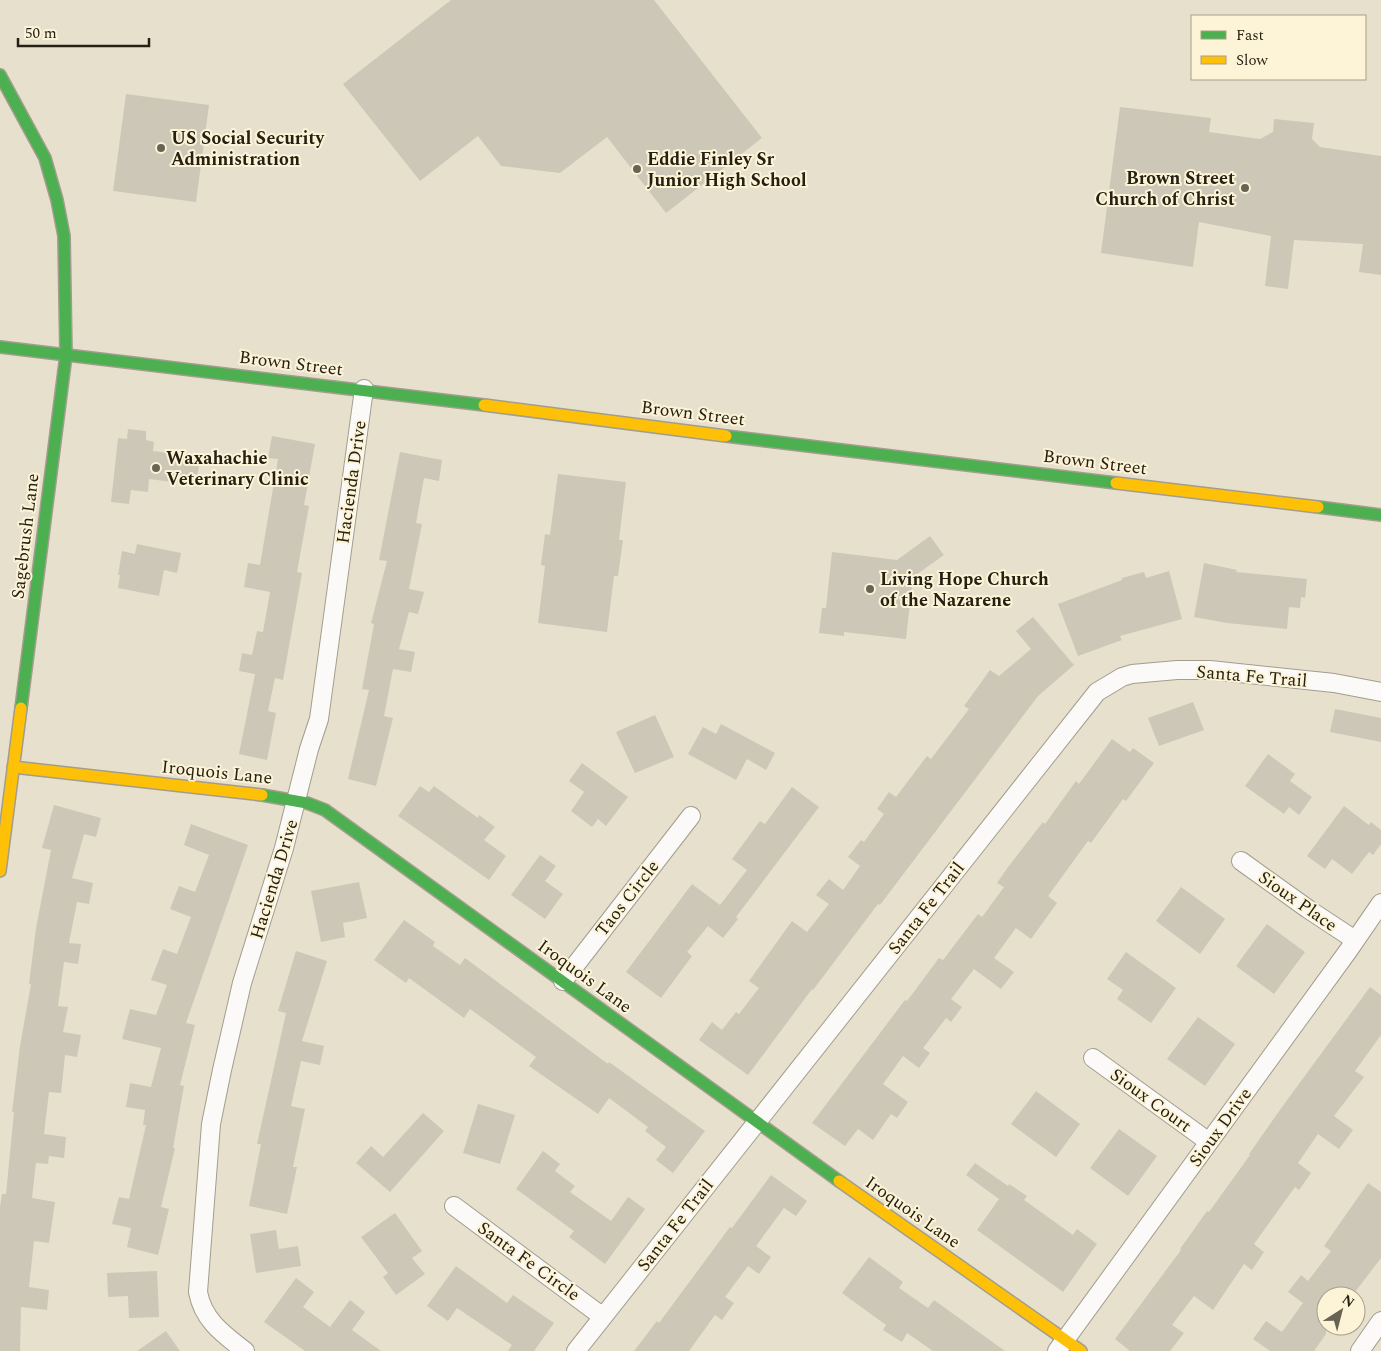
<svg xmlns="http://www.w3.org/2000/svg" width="1381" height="1351" font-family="Spectral,serif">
	<rect width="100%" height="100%" fill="#e7e0cd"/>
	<!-- building -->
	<path fill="#cdc7b8" d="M451 0H654L762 138 666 213 607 137 560 173 501 166 478 136 420 181 343 84Z
		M126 94 209 105 196 202 113 191Z
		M1120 107 1211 118 1209 132 1260 139 1273 132 1274 119 1314 123 1312 139 1320 147 1381 156V275L1359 272 1363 244 1294 240 1288 289 1265 286 1271 236 1199 222 1193 267 1101 253Z
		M128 429 146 431V440L154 442 153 451 200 457 196 485 149 479 148 492 131 490 129 504 111 502 118 438 127 439Z
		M272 436 315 444 304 505 309 506 297 572 302 573 283 680 275 678 268 711 276 713 267 760 239 754 255 674 239 671 242 653 252 655 257 631 263 632 270 592 244 587 248 563 260 565 278 459 268 458Z
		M400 452 442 460 439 481 424 478 416 523 422 524 409 589 424 592 418 614 409 612 399 649 415 652 411 672 393 669 384 716 393 718 376 786 348 779 369 690 362 689 374 624 371 623 387 561 379 560Z
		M558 474 626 482 619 540H623L618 576H614L607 632 538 623 545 566 541 565 545 534 550 535Z
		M930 536 944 555 913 577 906 639 844 632V636L819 633 822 608H826L832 552 897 560Z
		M137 544 181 553 177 573 164 570 159 596 118 588 120 575H118L122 551 135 554Z
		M1204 563 1237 570 1236 572 1307 579 1305 598 1301 597 1300 608 1289 607 1287 629 1227 623 1194 617Z
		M1169 571 1182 619 1120 636 1122 640 1078 656 1058 604 1122 580V578L1144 572 1146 578Z
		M1033 617 1074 665 1038 696 880 905 878 904 813 990 812 989 748 1075 699 1040 712 1022 722 1030 736 1012 739 1014 759 988 749 981 792 921 807 932 829 904 816 895 829 879 843 890 860 866 848 857 861 840 864 842 884 814 877 809 889 792 896 797 927 756 931 759 969 709 964 706 990 670 999 676 1031 649 1016 631Z
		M1193 702 1204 730 1159 746 1148 718Z
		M1335 709 1381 718V742L1330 732Z
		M655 715 674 757 635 773 616 732Z
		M721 724 775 753 766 770 747 759 736 780 688 754 703 727 716 734Z
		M1112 739 1130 752 1133 748 1154 763 1126 801 1123 799 1091 843 1088 841 1048 896 1057 903 1031 939 1016 928 994 958 1014 972 1001 989 974 969 951 999 962 1007 951 1022 946 1018 923 1048 930 1053 919 1068 903 1056 883 1084 908 1102 897 1118 891 1114 873 1140 858 1129 845 1146 812 1123 905 1000 907 1001 939 958 943 960 978 914 982 917 1004 887 997 883 1008 867 1043 822 1045 824 1076 781 1079 784Z
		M1268 754 1295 774 1290 781 1312 797 1299 815 1289 807 1284 814 1245 786Z
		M582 763 628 797 606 826 598 819 592 827 571 811 584 792 569 781Z
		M420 786 429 792 434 786 478 818 479 815 495 827 484 840 506 856 489 880 398 816Z
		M792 787 819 807 736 917 738 919 723 938 708 926 687 952 692 956 661 998 626 972 692 884 720 905 747 870 732 859 760 821 765 824Z
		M54 805 101 818 96 837 84 834 72 878 93 883 89 904 77 902 69 943 81 944 78 964 64 962 58 1006 68 1007 63 1032 81 1035 77 1057 65 1055 61 1093 49 1092 44 1134 66 1137 64 1158 49 1156 48 1164 36 1163 32 1198 55 1202 49 1243 34 1241 29 1287 49 1290 47 1310 21 1307 20 1351H0V1207L2 1194H6L14 1112H12L20 1046 31 984H29L36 928 51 850 42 848Z
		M1344 806 1369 825 1371 822 1381 830V844L1373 855 1369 852 1352 874 1332 859 1325 869 1307 856Z
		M191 824 248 845 186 1023 195 1025 180 1085 184 1086 173 1148H175L161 1207 169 1209 158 1255 127 1247 131 1228 112 1224 119 1197 129 1199 146 1125H143L145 1110 126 1107 130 1083 151 1087 161 1048 122 1039 130 1009 156 1015 167 985 151 980 163 949 177 954 191 917 170 909 179 886 195 892 209 855 184 845Z
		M540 855 556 866 545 881 563 894 545 919 511 895Z
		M359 882 367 918 343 923 345 937 321 942 311 891Z
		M1181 887 1225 919 1200 954 1156 921Z
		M404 920 435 942 433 946 460 965 465 958 608 1064 609 1062 705 1131 673 1173 656 1160 666 1147 645 1131 648 1127 609 1098 598 1114 529 1066 536 1057 470 1009 464 1018 409 978 406 983 374 960Z
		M1267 924 1305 952 1274 994 1236 966Z
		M296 951 327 961 302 1041 324 1046 320 1065 301 1061 291 1106 305 1109 293 1167H297L287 1214 249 1206 261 1144H257L286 1013 278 1011Z
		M1126 952 1176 988 1151 1023 1117 999 1123 990 1107 979Z
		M1370 987 1381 995V1035L1355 1071 1364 1077 1334 1116 1353 1130 1339 1149 1318 1134 1298 1163 1311 1173 1299 1190 1295 1187 1254 1244 1264 1252 1252 1270 1244 1264 1213 1310 1194 1296 1172 1325 1184 1333 1170 1351H1130L1115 1339 1181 1250 1180 1249 1207 1211 1209 1212 1250 1155 1249 1154 1282 1107Z
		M1198 1017 1235 1044 1205 1086 1167 1059Z
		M1036 1091 1080 1124 1056 1157 1011 1124Z
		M478 1104 515 1115 500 1164 463 1153Z
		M423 1113 444 1131 390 1192 356 1163 371 1146 383 1157Z
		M1119 1129 1157 1156 1128 1196 1090 1168Z
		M543 1151 560 1164 555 1171 575 1186 570 1192 611 1221 628 1197 645 1209 605 1264 569 1237 574 1231 516 1189Z
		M975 1163 1008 1186 1009 1184 1027 1196 1024 1200 1073 1235 1077 1229 1097 1244 1063 1292 977 1230 999 1199 966 1175Z
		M771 1175 807 1201 796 1216 784 1208 756 1246 771 1257 759 1274 748 1266 725 1297 734 1303 722 1320 715 1315 689 1351H634L657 1321 659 1323 730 1227 732 1228Z
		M1368 1183 1381 1192V1258L1352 1296H1326V1334L1314 1351H1270L1253 1339 1266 1321 1282 1332 1303 1303 1288 1292 1301 1275 1308 1281 1331 1251 1324 1246Z
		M395 1213 422 1251 412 1258 425 1274 396 1295 383 1277 388 1273 361 1237Z
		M276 1230 279 1249 298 1246 301 1266 256 1273 250 1234Z
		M869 1257 903 1282 899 1288 928 1308 934 1300 1005 1351H933L907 1333 902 1342 883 1330 886 1325 842 1293Z
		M456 1266 507 1303 513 1295 554 1323 534 1351H508L512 1345 457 1308 448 1321 427 1306Z
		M157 1271 159 1317 129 1318 128 1296 108 1297 107 1273Z
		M296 1278 314 1292 303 1307 330 1327 350 1300 365 1312 352 1330 381 1351H305L264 1322Z
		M166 1331 180 1351H137Z"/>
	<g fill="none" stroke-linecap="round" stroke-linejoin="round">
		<defs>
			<path id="street" d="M1241 861 1308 909 1355 940
				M563 981 691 816
				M1093 1058 1209 1142
				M454 1206 603 1317
				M245 1351C223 1334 203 1320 198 1292L211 1124 222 1070 242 983 284 848 309 749 319 719 364 389
				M576 1351 1097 692 1122 677 1132 674 1177 670H1210L1334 683 1381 692
				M1057 1351 1348 951 1381 903
				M1360 1351 1381 1321"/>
			<path id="fast" d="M0 75 45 158 57 200 64 236 66 355 21 708
				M0 347 484 405
				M726 436 1116 483
				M1318 507 1381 515
				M262 795 307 803 325 810 839 1181"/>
			<path id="slow" d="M484 405 726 436
				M1116 483 1318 507
				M13 767 262 795
				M0 871 21 708
				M839 1181 1081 1351"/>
		</defs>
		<!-- street casing -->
		<use href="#street" stroke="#a29d8e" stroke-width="20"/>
		<!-- fast casing -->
		<use href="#fast" stroke="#a29d8e" stroke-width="14"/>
		<!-- slow casing -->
		<use href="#slow" stroke="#a29d8e" stroke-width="14"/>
		<!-- street -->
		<use href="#street" stroke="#fbfaf8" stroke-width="18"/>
		<!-- fast -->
		<use href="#fast" stroke="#4caf50" stroke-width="11"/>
		<!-- slow -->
		<use href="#slow" stroke="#ffc107" stroke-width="11"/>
	</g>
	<!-- markers -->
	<g fill="#696354" stroke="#fdf3d7" stroke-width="2">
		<circle cx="161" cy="148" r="5"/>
		<circle cx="637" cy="169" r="5"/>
		<circle cx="1245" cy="188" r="5"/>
		<circle cx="156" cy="468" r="5"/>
		<circle cx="870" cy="589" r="5"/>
	</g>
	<g text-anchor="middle" stroke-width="4" stroke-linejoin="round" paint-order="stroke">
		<!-- poi labels -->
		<g font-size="18" font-weight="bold" fill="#252013" stroke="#fdf3d7" text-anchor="start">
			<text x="171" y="144">US Social Security<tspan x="171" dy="21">Administration</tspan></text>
			<text x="647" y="165">Eddie Finley Sr<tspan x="647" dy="21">Junior High School</tspan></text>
			<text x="1235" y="184" text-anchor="end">Brown Street<tspan x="1235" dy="21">Church of Christ</tspan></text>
			<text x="166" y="464">Waxahachie<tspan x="166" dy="21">Veterinary Clinic</tspan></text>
			<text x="880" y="585">Living Hope Church<tspan x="880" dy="21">of the Nazarene</tspan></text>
		</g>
		<!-- street labels -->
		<g font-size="18" fill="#252013" stroke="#fdf3d7">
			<text transform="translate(291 363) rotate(7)" y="6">Brown Street</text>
			<text transform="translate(693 413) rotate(7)" y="6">Brown Street</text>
			<text transform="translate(1095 462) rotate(7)" y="6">Brown Street</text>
			<text transform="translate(351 482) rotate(-82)" y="6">Hacienda Drive</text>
			<text transform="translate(25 536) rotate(-83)" y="6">Sagebrush Lane</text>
			<text transform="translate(1252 676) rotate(5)" y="6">Santa Fe Trail</text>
			<text transform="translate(217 772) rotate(6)" y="6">Iroquois Lane</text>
			<text transform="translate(274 879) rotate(-73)" y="6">Hacienda Drive</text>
			<text transform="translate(627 898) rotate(-52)" y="6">Taos Circle</text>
			<text transform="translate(1298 901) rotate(35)" y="6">Sioux Place</text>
			<text transform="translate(926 908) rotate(-52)" y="6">Santa Fe Trail</text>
			<text transform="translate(585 976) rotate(36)" y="6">Iroquois Lane</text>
			<text transform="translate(1151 1100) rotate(36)" y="6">Sioux Court</text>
			<text transform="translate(1220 1127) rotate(-54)" y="6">Sioux Drive</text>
			<text transform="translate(913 1212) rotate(35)" y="6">Iroquois Lane</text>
			<text transform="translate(675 1225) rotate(-52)" y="6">Santa Fe Trail</text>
			<text transform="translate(529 1261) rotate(36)" y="6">Santa Fe Circle</text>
		</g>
	</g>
	<!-- legend -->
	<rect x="1191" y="15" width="175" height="65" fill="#fdf3d7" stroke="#a79f89"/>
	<rect x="1201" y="31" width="25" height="8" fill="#4caf50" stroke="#a79f89"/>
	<text x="1236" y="40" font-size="15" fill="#252013">Fast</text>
	<rect x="1201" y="56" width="25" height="8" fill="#ffc107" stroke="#a79f89"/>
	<text x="1236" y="65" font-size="15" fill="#252013">Slow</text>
	<!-- north arrow -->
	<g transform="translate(1341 1311) rotate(36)"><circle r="24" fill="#fdf3d7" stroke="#a79f89"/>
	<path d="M0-4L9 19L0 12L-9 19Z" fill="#696354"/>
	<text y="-8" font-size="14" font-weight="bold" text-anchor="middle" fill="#252013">N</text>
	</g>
	<!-- scale -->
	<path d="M18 38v8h131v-8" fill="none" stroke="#252013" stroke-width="2.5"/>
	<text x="25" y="38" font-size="15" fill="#252013" stroke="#fdf3d7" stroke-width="4" paint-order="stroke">50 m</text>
</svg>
